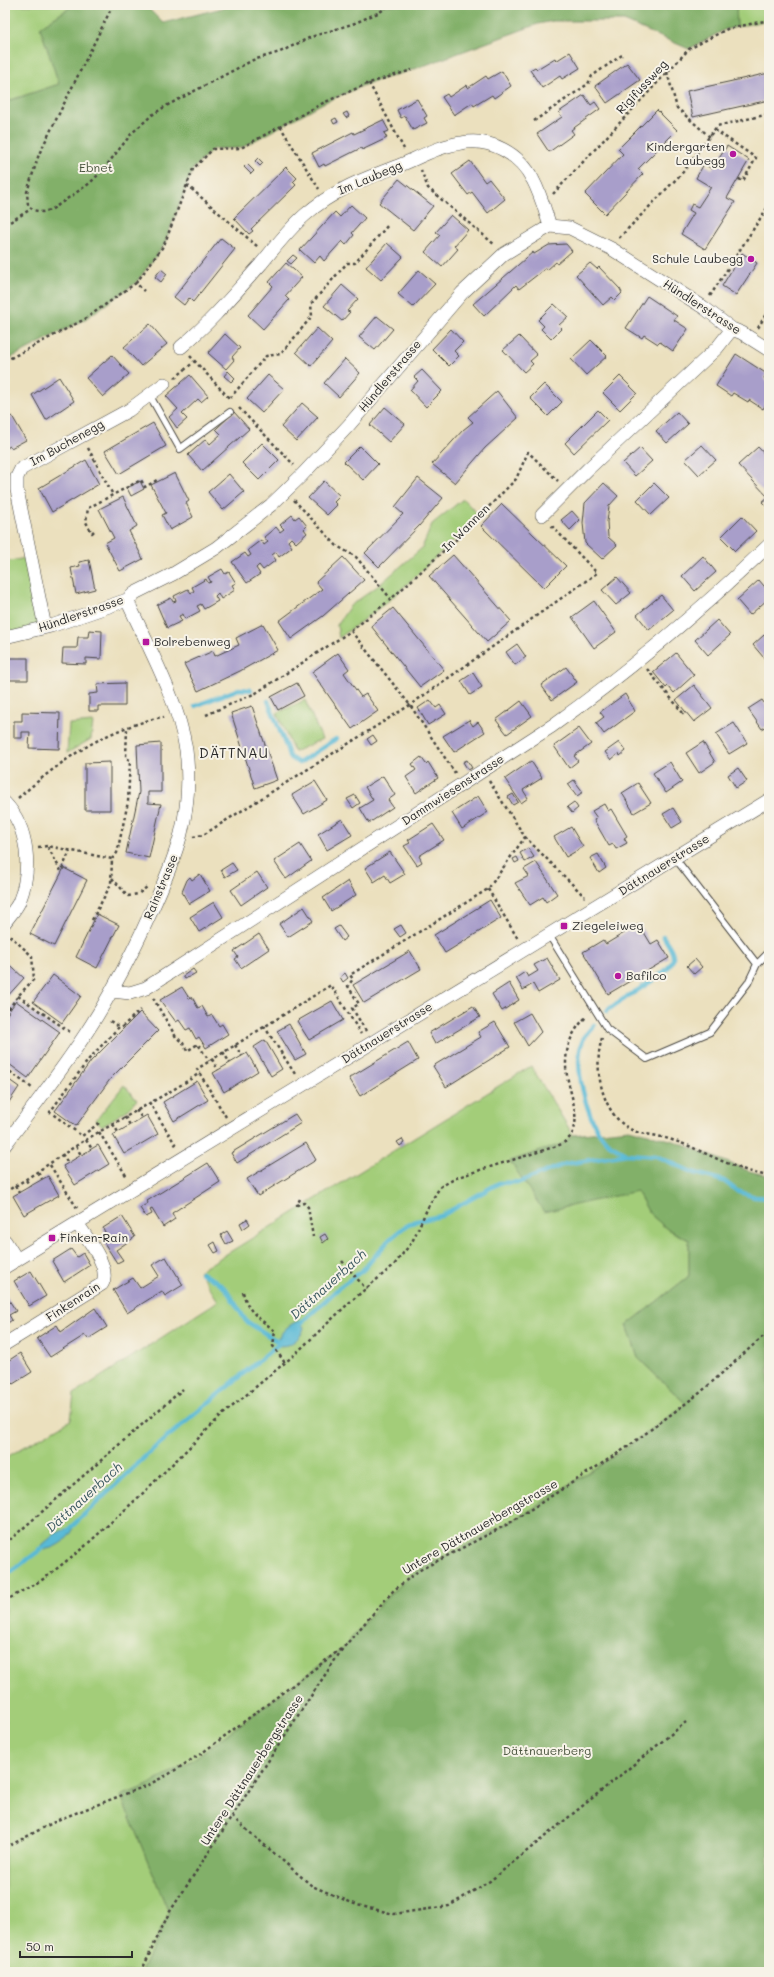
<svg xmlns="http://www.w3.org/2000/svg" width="774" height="1977" font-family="Mali,sans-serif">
	<rect width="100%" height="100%" fill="#f7f3e8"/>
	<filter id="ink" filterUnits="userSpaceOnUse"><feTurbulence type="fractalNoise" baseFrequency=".025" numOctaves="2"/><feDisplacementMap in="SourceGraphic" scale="8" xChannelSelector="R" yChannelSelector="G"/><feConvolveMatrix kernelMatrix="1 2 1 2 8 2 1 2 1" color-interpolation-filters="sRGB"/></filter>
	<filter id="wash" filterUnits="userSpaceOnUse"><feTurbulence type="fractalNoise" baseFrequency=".012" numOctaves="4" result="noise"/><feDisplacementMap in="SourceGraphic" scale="16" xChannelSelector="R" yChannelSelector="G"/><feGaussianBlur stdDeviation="0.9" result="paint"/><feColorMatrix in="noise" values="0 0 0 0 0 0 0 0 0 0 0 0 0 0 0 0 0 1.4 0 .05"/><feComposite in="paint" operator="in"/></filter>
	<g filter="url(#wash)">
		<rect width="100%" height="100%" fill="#ebe0be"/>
		<!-- green -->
		<path fill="#a3cd79" stroke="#677c52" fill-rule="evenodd" d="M5 5H74L40 27 59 84 5 102V68L7 66 5 56Z
			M736 5H769V20L737 27Z
			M463 499 480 516 391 599 339 638 337 625 350 606 379 585 422 548 432 524Z
			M31 557 45 627 5 637V562Z
			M305 700 322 739 294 752 277 713Z
			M93 722 91 739 67 753 69 724Z
			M531 1066 573 1135 566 1142 557 1146 637 1191 649 1213 667 1229 689 1240V1276L627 1325 638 1358 686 1404 626 1448 523 1515 418 1571 393 1591 343 1648 191 1761 146 1786 121 1796 169 1913 141 1972H5V1458L71 1420 74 1394 218 1301 199 1271ZM282 1333 302 1334 289 1344 279 1346 277 1341Z
			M124 1085 137 1100 126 1111 102 1126 96 1120Z"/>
		<!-- forest -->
		<path fill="#82b069" stroke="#566e4a" d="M74 5H145L163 23 234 5H736L737 27 724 30 689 49 624 21H553L538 24 412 70 369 83 323 103 241 148 213 149 193 169 164 245 136 283 85 319 5 361V102L59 84 40 27Z
			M629 1129 674 1141 749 1171 769 1176V1972H141L169 1913 121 1796 146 1786 191 1761 343 1648 384 1600 409 1577 427 1565 482 1538 523 1515 626 1448 686 1404 638 1358 627 1325 689 1276V1240L667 1229 649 1213 637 1191 544 1212 510 1161 562 1144 573 1135Z"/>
		<!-- water -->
		<path fill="#58b9d6" stroke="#427280" d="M299 1321 304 1327C303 1337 288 1349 278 1345 276 1335 290 1323 299 1321Z
			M70 1527 73 1529C71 1538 52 1551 43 1549L42 1545 55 1534Z"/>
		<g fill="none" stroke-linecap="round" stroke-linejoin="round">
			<!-- stream -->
			<path stroke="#58b9d6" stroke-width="4.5" d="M268 701 287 749 289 757 299 763 336 739
				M195 706 239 689 251 690
				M607 1011C620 998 673 974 673 958 674 951 667 943 663 936
				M594 1025C590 1029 585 1034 583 1040 572 1065 587 1121 606 1141 611 1146 620 1149 627 1154
				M201 1273 216 1281 226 1289 246 1321 280 1343
				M298 1326 342 1285 362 1271 390 1239 403 1228 416 1221 441 1216 499 1183 520 1182 565 1164 627 1154 656 1156 692 1172 724 1181 737 1191 755 1197 769 1198
				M68 1530 152 1450 281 1342
				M5 1576 47 1545"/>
		</g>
		<g id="blocks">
			<!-- building -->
			<path fill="#a89eca" d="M570 52 580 68 562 79 560 76 542 88 530 70 535 67 537 69 555 58 556 61Z
				M627 63 640 80 607 103 595 86Z
				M502 71 511 86 494 98 492 95 474 106 472 103 454 115 442 97 447 94 449 97 467 85 468 88 486 76 488 79Z
				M769 73V100L693 117 687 91Z
				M584 95 591 105 595 102 600 109 571 130 574 134 549 152 537 134 562 117 559 112Z
				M417 99 427 116 424 118 427 123 413 130 405 116 401 118 397 110Z
				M657 110 677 130 638 169 643 174 605 214 585 194 623 154 618 149Z
				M347 112 349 116 346 118 343 114Z
				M336 118 338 122 334 124 332 120Z
				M383 120 389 131 384 133 387 138 362 150 361 148 325 166 324 164 319 167 312 153 353 132 354 134Z
				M727 146 749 160 727 198 735 202 705 249 681 234 694 213 689 210 692 204 698 207 711 187 696 178 704 164 712 169Z
				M258 158 263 163 260 166 255 161Z
				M470 161 485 182 489 179 505 199 488 213 472 192 468 195 452 174Z
				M247 164 254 171 251 174 244 167Z
				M286 167 297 178 293 182 296 185 251 229 253 231 249 234 234 218Z
				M399 179 433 206 413 230 379 203Z
				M351 205 365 218 352 233 354 235 346 245 342 241 324 261 320 256 314 263 300 250 335 212 340 217Z
				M451 215 468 230 454 246 458 249 442 267 425 252 440 235 436 232Z
				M221 238 235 249 193 302 189 298 184 305 174 297Z
				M387 243 403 257 381 280 366 267Z
				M566 244 572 251 557 264 556 262 547 270 546 268 519 289 516 285 484 316 473 304 533 252 534 254 549 245Z
				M742 253 757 263 736 295 722 286Z
				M293 255 297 258 291 264 287 261Z
				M286 263 302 277 285 296 289 300 263 329 248 315 273 286 269 282Z
				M590 263 597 269 599 267 620 289 622 293 615 300 612 297 603 305 576 275Z
				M161 269 167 274 161 282 155 277Z
				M419 270 435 284 413 307 398 294Z
				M342 285 358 299 347 311 350 312 342 321 324 306Z
				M647 296 677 316 674 320 688 329 673 351 660 342 658 344 644 335 642 338 626 328Z
				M554 304 568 317 559 325 562 328 551 339 541 329 544 326 538 320Z
				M377 316 393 329 375 350 359 337Z
				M150 324 167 344 141 366 124 347Z
				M317 328 332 342 311 366 296 352Z
				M451 329 463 342 454 351 459 356 449 366 432 349Z
				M225 334 240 348 232 357 234 360 226 369 208 353Z
				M519 336 537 355 530 361 533 364 524 372 503 350Z
				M591 340 607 356 586 375 571 359Z
				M736 354 767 374 764 378 769 382V399L763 409 749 400 748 402 733 393 731 396 716 386Z
				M112 355 129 374 103 397 86 378Z
				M345 359 360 373 339 397 324 383Z
				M422 370 442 391 426 407 410 390 418 381 414 377Z
				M228 371 235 378 231 382 224 376Z
				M190 375 208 396 201 402 198 399 182 414 187 419 177 428 169 417 178 409 166 396Z
				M268 375 284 389 262 413 247 399Z
				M620 376 637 393 620 410 603 393Z
				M59 377 74 401 46 420 32 395Z
				M544 384 562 402 548 416 530 398Z
				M497 391 518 418 485 448 455 483 432 464 463 430 473 422 468 417Z
				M302 403 318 417 296 441 281 427Z
				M385 407 405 424 389 442 370 425Z
				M598 410 608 420 574 453 565 443Z
				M234 412 249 429 202 471 188 455 206 439 210 444 221 434 216 429Z
				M677 412 688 424 667 443 656 431Z
				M12 416 26 440 11 448 10 446 5 449V420Z
				M153 423 166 446 119 474 105 451Z
				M262 443 279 460 259 480 242 463Z
				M702 445 716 460 699 475 685 460Z
				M360 446 378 464 363 480 344 462Z
				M758 447 769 459V509L762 502 768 497 738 465Z
				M640 448 652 461 635 476 623 463Z
				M86 460 99 484 52 512 39 488Z
				M175 473 189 501 186 503 193 517 170 530 162 515 166 513 151 485Z
				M229 474 244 492 223 510 208 492Z
				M418 478 443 498 419 526 379 567 365 553 403 514 395 507Z
				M140 481 144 489 131 496 127 488Z
				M324 481 340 496 334 502 337 505 327 515 308 498Z
				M604 483 618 496 609 506 607 522 608 537 617 545 602 559 585 543 583 523 585 503Z
				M654 483 669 498 651 515 637 500Z
				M123 497 137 526 129 531 143 559 120 571 105 543 114 538 99 509Z
				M502 504 566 566 544 588 481 526Z
				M572 511 580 520 570 530 561 520Z
				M292 515 295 519 299 516 307 526 304 529 307 533 296 543 291 538 288 541 292 547 279 557 276 552 272 555 276 560 263 570 259 565 256 568 260 574 247 583 232 562 245 553 248 557 251 555 248 550 261 540 264 545 268 542 264 537 276 527 280 532 284 529 280 525Z
				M742 516 756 531 735 551 721 537Z
				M453 555 511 621 487 642 429 576Z
				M703 556 716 572 695 591 682 576Z
				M343 557 364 580 323 616 291 639 279 621 322 589 316 582Z
				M89 560 95 589 76 594 71 568 80 566 79 562Z
				M222 569 225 574 229 572 236 583 232 585 235 590 221 599 218 593 215 596 218 601 204 609 201 604 197 606 200 611 185 619 183 614 179 616 182 621 167 628 157 605 171 598 173 602 176 601 174 596 188 589 191 593 194 591 192 587 206 579 208 583 211 582 208 577Z
				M617 577 631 593 616 605 602 590Z
				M759 580 769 592V598L750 615 737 600Z
				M661 595 673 610 649 630 637 615Z
				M594 601 616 632 594 648 572 617Z
				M393 608 444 670 420 687 371 626Z
				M717 620 730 635 708 655 695 640Z
				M263 624 278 650 240 671 198 691 184 664 213 651 215 656 239 645 236 638Z
				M89 630 102 631 101 659 86 658V664L62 663 63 648H77L78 637H88Z
				M764 635 769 641V653L764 658 753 645Z
				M517 644 526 657 515 665 506 652Z
				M338 653 349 669 344 673 361 697 366 694 378 711 352 729 312 672Z
				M676 653 694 675 674 693 668 686 666 688 653 672Z
				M5 658H28V680H5Z
				M566 667 577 682 552 700 541 685Z
				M473 673 482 687 470 695 461 681Z
				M125 683V706H98V711H89V694L98 693 97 684Z
				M297 683 304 696 278 710 271 697Z
				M694 685 712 708 694 722 676 700Z
				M625 694 635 711 604 734 596 723 604 717 600 712Z
				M430 700 436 708 440 705 446 714 428 725 418 708Z
				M762 700 769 710V725L762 729 748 709Z
				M521 701 532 716 507 734 496 720Z
				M252 706 277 780 255 788 231 713Z
				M22 712 60 713 59 749 29 748 30 732H22V738H14V721H22Z
				M469 720 473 726 478 722 485 732 454 752 443 736Z
				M734 723 747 743 729 754 716 734Z
				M579 728 591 744 574 756 578 761 569 768 554 746Z
				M373 735 377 741 371 745 367 739Z
				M619 742 626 751 620 756 619 753 611 760 605 752Z
				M703 742 715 762 699 773 686 753Z
				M161 743V792H148V803L161 804 149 858 126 853 139 792 137 745Z
				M421 757 426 764 428 762 438 778 416 793 406 777 416 770 412 764Z
				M467 760 472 768 468 770 463 762Z
				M531 761 542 778 523 790 528 798 521 803 505 779Z
				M110 762V810H85V763Z
				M670 762 682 782 666 793 653 773Z
				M738 768 747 781 736 788 728 775Z
				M383 776 395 795 388 800 393 807 369 823 360 808 373 800 365 787Z
				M574 780 583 792 577 796 568 784Z
				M315 781 327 800 304 814 292 795Z
				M638 783 651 803 634 813 622 793Z
				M513 794 518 802 513 805 508 797Z
				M355 795 360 803 353 808 347 799Z
				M478 796 488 812 462 829 452 813Z
				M574 802 578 808 572 813 567 807Z
				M604 804 608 811 611 809 627 836 624 838 627 843 616 849 613 844 609 846 594 820 597 818 592 811Z
				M673 808 682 822 672 828 663 814Z
				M342 819 352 835 327 850 318 834Z
				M433 824 444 840 419 856 422 862 417 865 404 846 410 843 408 840Z
				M571 827 583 847 566 857 554 837Z
				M300 844 311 861 286 879 274 861Z
				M528 848 534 857 525 862 520 853Z
				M390 852 405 874 390 883 385 875 374 882 365 868Z
				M598 854 606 868 599 873 590 858Z
				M517 857 519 861 515 863 513 859Z
				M536 862 557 894 546 902 543 897 530 905 515 883 529 876 524 869Z
				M232 863 237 870 225 877 221 870Z
				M64 868 87 880 54 946 30 934Z
				M257 872 267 887 241 905 231 890Z
				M200 874 210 891 189 904 182 892 187 880 190 877 192 880Z
				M348 881 356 895 331 911 323 898Z
				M490 900 501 918 445 953 434 935Z
				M214 902 223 917 199 932 190 917Z
				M304 907 313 921 288 937 279 924Z
				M97 914 119 925 97 968 76 957Z
				M639 924 651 944 658 940 669 958 608 994 583 952 603 940 606 944Z
				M401 925 406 933 400 937 394 929Z
				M339 926 347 937 342 941 334 929Z
				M259 934 269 949 241 968 235 959 238 957 234 951Z
				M410 951 421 969 364 1003 353 985Z
				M547 958 560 980 538 993 533 984 523 990 516 978 525 972 528 977 538 971 534 965Z
				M695 959 702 967 694 974 687 966Z
				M5 961 24 978 5 999Z
				M193 969 196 973 185 979 183 976Z
				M345 973 348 978 343 982 340 977Z
				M53 975 81 996 62 1023 33 1002Z
				M509 983 519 1000 502 1011 492 994Z
				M182 987 189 998 192 997 198 1008 202 1006 208 1017 212 1015 219 1026 222 1024 228 1034 206 1048 199 1037 196 1039 190 1028 186 1030 179 1020 176 1022 160 1000Z
				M16 1001 60 1032 28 1078 5 1061V1017Z
				M332 1001 343 1020 309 1040 297 1021Z
				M473 1006 480 1017 435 1044 429 1033Z
				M140 1012 158 1031 111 1078 76 1126 55 1111 91 1061Z
				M530 1013 541 1032 528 1046 514 1022Z
				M495 1022 510 1047 446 1087 433 1066 481 1037 478 1032Z
				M289 1024 306 1054 295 1060 277 1031Z
				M265 1040 282 1069 271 1076 254 1047Z
				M408 1042 418 1060 360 1096 349 1078Z
				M247 1053 258 1071 224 1092 213 1073Z
				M5 1077 19 1087 5 1108Z
				M197 1081 208 1100 174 1121 163 1102Z
				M295 1114 301 1123 237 1163 231 1153Z
				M147 1115 158 1134 124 1154 113 1135Z
				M402 1139 404 1143 400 1146 397 1142Z
				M306 1143 316 1160 258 1196 247 1179Z
				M98 1145 109 1164 75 1185 63 1166Z
				M208 1163 220 1182 172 1213 175 1219 163 1227 152 1209 150 1210 152 1214 146 1217 140 1208 148 1203 147 1201Z
				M48 1176 59 1195 24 1215 13 1196Z
				M122 1216 135 1237 116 1250 123 1260 117 1263 103 1241 108 1238 103 1228Z
				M247 1219 250 1224 243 1229 240 1223Z
				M227 1231 233 1241 226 1244 221 1235Z
				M325 1234 328 1239 323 1243 320 1237Z
				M215 1242 219 1251 215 1253 210 1245Z
				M71 1249 77 1257 83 1253 90 1265 64 1282 52 1261Z
				M166 1257 183 1285 165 1296 162 1291 127 1313 113 1290 133 1278 140 1288 159 1276 152 1265Z
				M31 1271 46 1296 29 1306 14 1281Z
				M5 1294 16 1311 9 1315 12 1320 5 1325Z
				M95 1308 107 1327 88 1339 85 1335 50 1357 37 1338 57 1325 61 1332Z
				M20 1353 32 1372 13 1384 10 1381 5 1384V1363Z"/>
		</g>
	</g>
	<g filter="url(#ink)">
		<use href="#blocks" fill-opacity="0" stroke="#484641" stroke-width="1"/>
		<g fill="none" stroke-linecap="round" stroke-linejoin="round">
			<defs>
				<path id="service" d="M150 396 180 449 230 412
					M675 858 757 964
					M549 935 607 1029 647 1059 710 1032 748 983 757 964 769 952"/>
				<path id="minor" d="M181 347C211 322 235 293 261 264 275 247 289 229 305 215 333 190 364 179 398 166 418 158 439 146 461 143 490 137 520 154 533 180 541 195 545 211 550 226
					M542 515 588 469 717 348 732 329
					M45 627 17 490V477L21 469 28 465 129 410 164 384
					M5 637 51 626 127 600 135 593 173 574 216 548 271 505 301 476 349 425 462 293 504 254 550 226 570 228 612 249 703 307 732 329 742 333 769 350
					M5 803C29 828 32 870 19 902 16 909 9 916 5 922
					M112 991 130 993 146 988 552 726C629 671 701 610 769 545
					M5 1145C42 1095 82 1045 112 990 126 965 139 939 150 914 176 857 194 814 186 750 179 702 147 644 127 600
					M5 1241 17 1260
					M5 1267 769 800
					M5 1344 102 1284C112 1268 86 1237 77 1223"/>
			</defs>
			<!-- service casing -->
			<use href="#service" stroke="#484641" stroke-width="8"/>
			<!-- minor casing -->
			<use href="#minor" stroke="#484641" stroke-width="14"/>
			<!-- path -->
			<path stroke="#484641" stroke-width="2.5" stroke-dasharray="3 3" stroke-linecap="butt" d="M113 5 39 154 27 192 28 205 33 210 42 212 51 210 90 183 102 171 132 133 152 115 166 106 253 60 280 52 311 37 355 23 380 12 389 5
				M667 72 677 108 710 137
				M369 83 404 149
				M534 121 588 84 592 76 622 55
				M280 126 319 189
				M715 130 756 158 743 181 737 178
				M421 170 428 188 495 245
				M187 185 258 247
				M553 194 689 49 727 29 769 20
				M5 225 31 209
				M619 238 684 171 717 126 769 114
				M136 283 164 245 193 169 213 149 241 148 323 103 369 83 412 70
				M710 296 769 205
				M758 328 766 314
				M190 356 230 399
				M5 361 85 319 136 283 144 291
				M175 378 195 361
				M230 398 266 356 281 354 312 316 311 304 347 263H355L388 225
				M239 408 294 465
				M88 448 113 495
				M294 500 337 546 356 557 391 599
				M94 531 92 533 86 522 88 508 141 480 145 487 157 480
				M351 631 410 705 455 773
				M647 669 683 713 685 711
				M206 715 256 693 351 631 391 599 461 535 516 479 528 452 558 481
				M489 781 525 837 585 897
				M18 798C54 767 91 738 137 724 146 721 154 718 164 717
				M193 837 203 835 410 705 597 573 550 524
				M38 847 48 846 112 859
				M48 847 61 871 70 851
				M112 878 128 896 138 894 147 887
				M488 889 518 939
				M92 920 111 884 112 859 117 853 128 802 130 760 126 758 127 727
				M18 996 70 1032
				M153 998 176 1037 183 1043 187 1051 198 1044 209 1061
				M5 1014 18 996 34 979 32 956 8 934
				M110 1021 119 1027
				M264 1026 295 1074
				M366 1031 352 1008 359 1004 348 986 353 979 350 975 488 889 525 837
				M602 1038C593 1067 601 1113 630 1129 638 1134 648 1134 657 1136 668 1138 678 1142 689 1146 714 1157 742 1172 769 1176
				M235 1045 242 1056
				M223 1052 230 1063
				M212 1059 218 1070
				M5 1068 32 1088
				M149 1102 177 1147
				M136 1110 142 1118
				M125 1117 130 1125
				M226 1117 197 1069 331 985 361 1034
				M99 1123 82 1136 50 1112 89 1059 119 1027H122L140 1010
				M113 1124 118 1132
				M99 1132 127 1177
				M86 1140 92 1149
				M76 1146 81 1155
				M62 1154 68 1163
				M50 1165 77 1208
				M38 1173 42 1179
				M26 1180 30 1186
				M15 1186 19 1193
				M5 1192C33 1176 59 1156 87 1139 124 1117 163 1097 200 1073
				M300 1199 297 1205 304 1203 308 1207 313 1237
				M342 1261 366 1289
				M243 1292C248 1313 259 1318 275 1331L273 1346 285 1363
				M5 1544 183 1389
				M5 1601 45 1578 84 1547 141 1495 222 1415 293 1356 350 1302 394 1265 412 1242 429 1205 440 1187 458 1177 557 1146C593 1132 565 1091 566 1063 566 1044 574 1029 587 1016
				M232 1817 312 1886 357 1905 394 1914 449 1906 490 1881 686 1722
				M5 1848 60 1819 146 1786 169 1774 202 1753 341 1649
				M141 1972 169 1913 295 1720 343 1648 393 1591 418 1571 508 1524 626 1448 701 1392 769 1331"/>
			<!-- service -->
			<use href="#service" stroke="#fff" stroke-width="6"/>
			<!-- minor -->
			<use href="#minor" stroke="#fff" stroke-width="13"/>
		</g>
	</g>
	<!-- markers -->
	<g fill="#b5179e" stroke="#f7f3e8" stroke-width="1.5">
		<circle cx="733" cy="154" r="4"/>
		<circle cx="751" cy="259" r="4"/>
		<rect x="142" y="638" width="8" height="8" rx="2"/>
		<rect x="560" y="922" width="8" height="8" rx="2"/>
		<circle cx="618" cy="976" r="4"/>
		<rect x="48" y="1234" width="8" height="8" rx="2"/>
	</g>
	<g text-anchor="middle" stroke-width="4" stroke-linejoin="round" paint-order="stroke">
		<!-- street labels -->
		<g font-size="12" fill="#2b2b2b" stroke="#f7f3e8">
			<text transform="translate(642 87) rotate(-47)" y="4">Rigifussweg</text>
			<text transform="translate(370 178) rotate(-23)" y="4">Im Laubegg</text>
			<text transform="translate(702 307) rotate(33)" y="4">Hündlerstrasse</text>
			<text transform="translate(390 376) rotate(-50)" y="4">Hündlerstrasse</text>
			<text transform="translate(67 443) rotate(-29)" y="4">Im Buchenegg</text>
			<text transform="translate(466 528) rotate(-45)" y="4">In Wannen</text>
			<text transform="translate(81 614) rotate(-19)" y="4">Hündlerstrasse</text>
			<text transform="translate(453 790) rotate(-33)" y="4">Dammwiesenstrasse</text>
			<text transform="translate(664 865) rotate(-32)" y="4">Dättnauerstrasse</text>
			<text transform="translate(161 887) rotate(-67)" y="4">Rainstrasse</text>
			<text transform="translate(387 1033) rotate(-32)" y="4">Dättnauerstrasse</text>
			<text transform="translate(73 1302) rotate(-33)" y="4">Finkenrain</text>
			<text transform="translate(480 1527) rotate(-30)" y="4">Untere Dättnauerbergstrasse</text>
			<text transform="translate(252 1770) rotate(-57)" y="4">Untere Dättnauerbergstrasse</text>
		</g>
		<!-- poi labels -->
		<g font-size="12" fill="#2b2b2b" stroke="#f7f3e8" text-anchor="start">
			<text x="725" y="151" text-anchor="end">Kindergarten<tspan x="725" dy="14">Laubegg</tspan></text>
			<text x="743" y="263" text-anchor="end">Schule Laubegg</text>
			<text x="154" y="646">Bolrebenweg</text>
			<text x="572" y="930">Ziegeleiweg</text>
			<text x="626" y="980">Bafilco</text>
			<text x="60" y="1242">Finken-Rain</text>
		</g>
		<!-- park labels -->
		<g font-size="12" fill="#49543e" stroke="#f7f3e8">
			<text x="96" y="172">Ebnet</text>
			<text x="547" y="1755">Dättnauerberg</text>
		</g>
		<!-- water labels -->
		<g font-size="13" font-style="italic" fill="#38565e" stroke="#f7f3e8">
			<text transform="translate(328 1284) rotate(-42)" y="5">Dättnauerbach</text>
			<text transform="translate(84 1497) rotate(-42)" y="5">Dättnauerbach</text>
		</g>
		<!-- quarter labels -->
		<g font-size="14" letter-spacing="1" fill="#2b2b2b" stroke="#f7f3e8">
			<text x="234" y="758">DÄTTNAU</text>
		</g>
	</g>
	<!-- margin -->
	<rect width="774" height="1977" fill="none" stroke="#f7f3e8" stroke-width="20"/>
	<!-- scale -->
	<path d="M20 1951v6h112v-6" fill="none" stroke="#2b2b2b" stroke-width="2"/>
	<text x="26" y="1951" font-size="12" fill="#2b2b2b" stroke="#f7f3e8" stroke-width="3" paint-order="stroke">50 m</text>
</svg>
